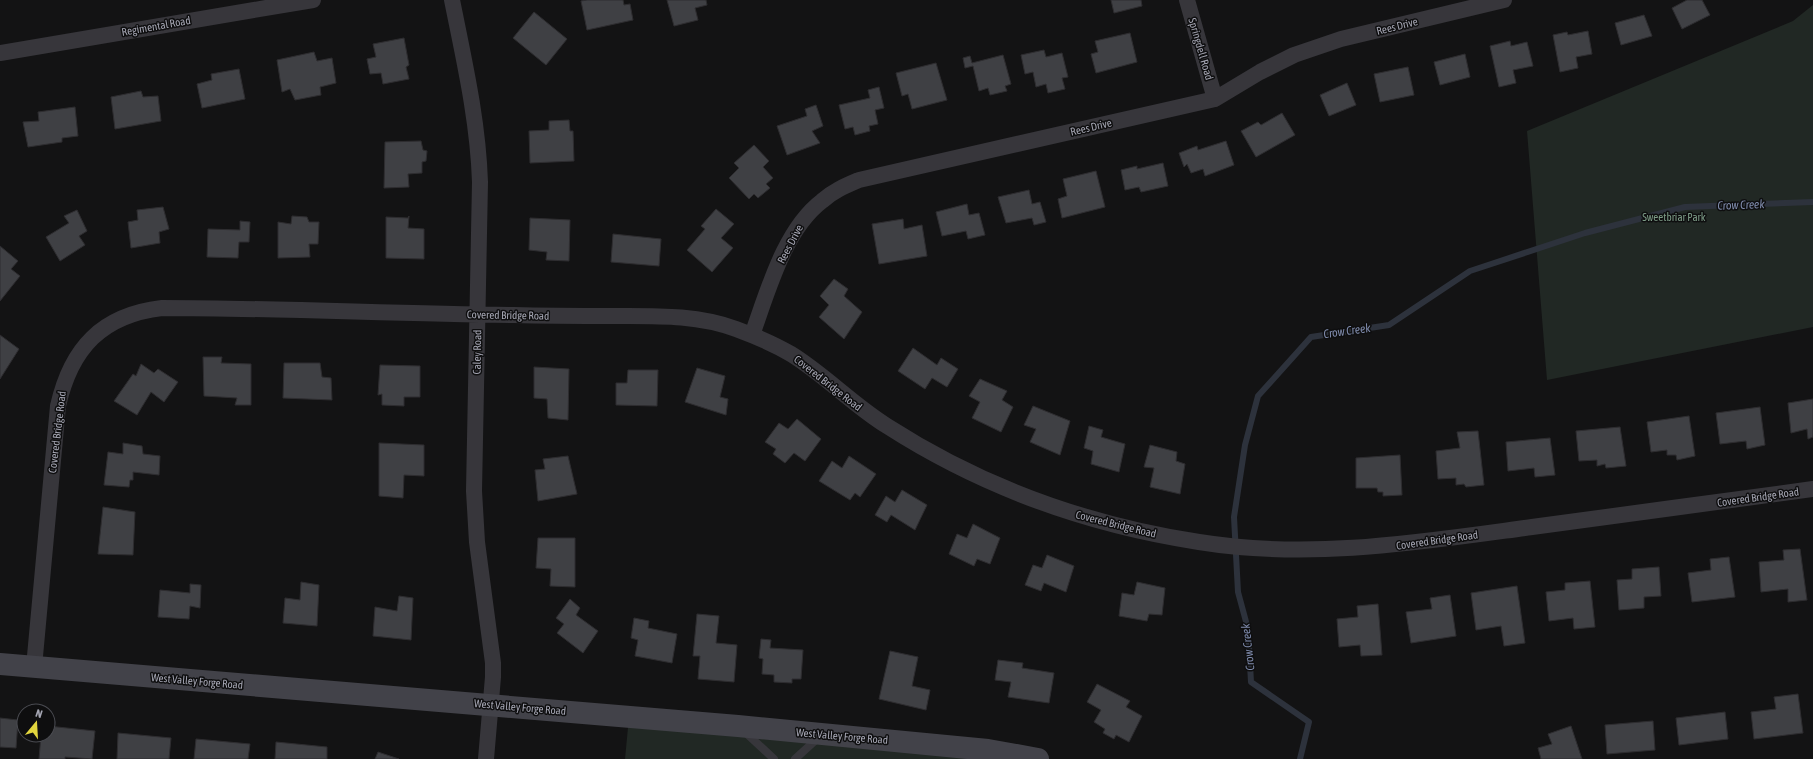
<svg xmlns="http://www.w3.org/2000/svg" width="1813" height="759" font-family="'Asap Condensed',sans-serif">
	<rect width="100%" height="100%" fill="#131314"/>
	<!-- green -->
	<path fill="#212824" d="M1813 5V327L1547 380 1527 131 1793 21Z
		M629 717 1038 759H625Z"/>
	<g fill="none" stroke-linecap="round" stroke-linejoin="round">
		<!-- stream -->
		<path stroke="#2d323c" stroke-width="6" d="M1300 759 1309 722 1251 682 1248 629 1238 592 1234 517 1245 445 1258 396 1311 337 1389 325 1470 271 1585 233 1685 207 1813 202"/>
	</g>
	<!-- building -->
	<path fill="#3f4044" stroke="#2e2d30" d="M587 0H623L624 5 630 4 633 20 587 30 581 1Z
		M667 0H706L707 5 695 8 698 20 674 26Z
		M1111 0H1141L1142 6 1114 13Z
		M1687 0H1702L1710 15 1682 29 1672 8Z
		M534 12 567 39 546 65 513 38Z
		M1644 15 1652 36 1621 45 1615 23Z
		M1588 31 1592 54 1576 57 1578 68 1560 72 1553 35 1567 32 1568 35Z
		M1130 33 1137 62 1096 73 1091 54 1098 52 1095 41Z
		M404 38 409 65 406 67 409 79 383 84 381 73 370 74 367 59 376 57 373 44Z
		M1510 41 1511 46 1527 42 1533 66 1513 70 1516 83 1499 87 1490 46Z
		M1044 50 1046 57 1062 53 1068 77 1062 78 1065 89 1048 93 1046 84 1036 87 1033 72 1025 74 1021 55Z
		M314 52 317 61 332 58 336 83 320 87 321 95 295 100 290 89 282 92 277 60Z
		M1465 54 1470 77 1440 85 1434 62Z
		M1003 55 1011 84 1005 86 1007 91 990 95 988 88 979 91 973 66 965 68 963 58 970 56 972 63Z
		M936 63 947 100 912 109 908 94 902 96 896 73Z
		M1408 67 1414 95 1380 102 1374 74Z
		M239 69 245 99 202 108 197 84 212 80 211 74Z
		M1347 83 1356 105 1329 116 1320 95Z
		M879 87 884 108 875 110 878 124 869 126 870 131 855 135 853 127 845 129 839 105 870 98 868 90Z
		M141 91 143 97 158 96 161 121 115 129 111 97Z
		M816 105 823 126 812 131 820 143 787 155 777 126 807 116 805 109Z
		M75 107 78 136 62 138V142L28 147 23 122 39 121 38 112Z
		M1282 113 1295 135 1256 157 1241 131 1258 122 1261 125Z
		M569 120 570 131H573L574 161 530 163 529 131 549 130V121Z
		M421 141 423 150 427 151 426 161 422 162V173L408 174 409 187 384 188 385 142Z
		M1226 141 1234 165 1205 176 1203 169 1191 173 1187 164 1184 167 1179 153 1197 146 1198 150Z
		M754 145 769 161 763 167 773 178 766 184 770 188 758 198 754 194 749 199 729 178 739 168 734 163Z
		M1163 163 1168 186 1141 192 1139 187 1125 190 1121 170 1137 166V169Z
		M1096 171 1105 207 1062 218 1058 199 1067 196 1063 179Z
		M1029 190 1032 204 1040 202 1046 222 1034 225 1032 218 1006 223 998 197Z
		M967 204 969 215 979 213 985 235 968 239 966 231 942 236 936 212Z
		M163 207 169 229 159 232 160 243 131 248 128 222 138 220 137 210Z
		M716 209 734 224 721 238 733 248 712 272 687 250 705 229 701 226Z
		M77 210 87 231 79 236 85 245 60 261 46 237 69 223 64 216Z
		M292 216 307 217 309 222H319L318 244H309L310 257 278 258V222L291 224Z
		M409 216 408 228 424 229V259L386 258V217L408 218Z
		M530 218 570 220 569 261 546 260 547 252 529 250Z
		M903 219 904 229 922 225 927 256 879 264 872 224Z
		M240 221 250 222 249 242H239L238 258 207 257 208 229 240 230Z
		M613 234 661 239 659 266 611 262Z
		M0 246 18 261 11 269 20 276 0 301Z
		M834 279 848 289 844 296 862 312 844 339 819 317 829 305 820 296Z
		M0 335 19 349 0 379Z
		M913 348 937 365 941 358 958 369 947 387 932 378 925 389 898 371Z
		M203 357H222L221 363 251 364V405H235L237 398 204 396Z
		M284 363H320L322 377 331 378 332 400 283 398Z
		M141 364 154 373 158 369 178 382 164 402 151 392 137 415 114 401 133 374 136 376Z
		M380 365 420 366V397H404V406L382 405V394L378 395Z
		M534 367 569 369 568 420 548 418 547 399 534 398Z
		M697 368 725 376 720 397 728 399 726 415 685 402Z
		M628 370H658L657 406 616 405V383H627Z
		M980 379 1007 391 1002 400 1013 407 1001 432 972 418 980 402 969 396Z
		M1813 399V437L1808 439 1807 429 1791 433 1788 403Z
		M1033 406 1070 421 1060 455 1030 442 1036 429 1024 425Z
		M1760 407 1765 445 1747 449 1746 441 1720 444 1716 413Z
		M1689 416 1695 456 1677 460 1676 455H1667V450L1651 452 1647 422Z
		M797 419 821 439 805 461 794 453 785 463 773 454 776 449 765 442 779 423 788 429Z
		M1089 426 1103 430 1101 437 1125 444 1119 472 1091 464 1093 451 1084 448Z
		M1620 427 1626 466 1606 468 1605 464 1597 466V460L1579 461 1576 431Z
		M1478 431 1484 485 1466 487 1464 484 1456 485V478L1438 479 1436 451 1460 448 1457 432Z
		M1550 438 1555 475 1535 477 1534 468 1508 471 1506 442Z
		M123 443 142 446 143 454 160 456 159 475 133 472V480H130L129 487 104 485 108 452 123 454Z
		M379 443 424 445V476L404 475 403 498 379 496Z
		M1150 445 1177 452 1176 461 1185 464 1180 494 1150 487 1154 468 1144 467Z
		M1400 455 1402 495 1383 496V492H1378L1377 488H1356V458Z
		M568 456 577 494 538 501 535 470 545 469 543 459Z
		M849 456 876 474 860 497 855 493 850 500 819 481 832 461 842 468Z
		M902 490 927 505 915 530 891 515 887 522 875 515 886 496 895 502Z
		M103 507 135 512 133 555 98 554Z
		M973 524 1000 538 990 564 977 559 974 566 949 554 957 534 967 538Z
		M538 538H575V587L550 586 551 569 536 568Z
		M1800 549 1807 600 1788 602V589L1761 592 1759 562 1784 560 1783 550Z
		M1047 555 1074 566 1066 592 1044 583 1041 591 1025 585 1033 565 1042 568Z
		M1729 557 1735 597 1692 602 1688 573 1711 570 1710 559Z
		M1659 567 1661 596 1644 597V608L1619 610 1617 580 1632 579V569Z
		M1590 581 1595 627 1574 629 1573 618 1549 621 1546 592 1565 590V583Z
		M301 582 319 585 317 626 283 623 285 598 300 600Z
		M1137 582 1165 588 1162 615 1149 614 1147 621 1119 616 1122 593 1134 595Z
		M190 584 201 585 200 608 190 606 189 619 158 617 160 590 190 593Z
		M1517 586 1525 643 1504 646 1501 626 1476 630 1471 593Z
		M1450 595 1456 636 1411 643 1406 612 1432 609 1430 598Z
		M399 596 413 598 411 640 373 636 375 607 397 611Z
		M570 599 580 608 576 615 598 631 583 653 557 633 564 624 556 618Z
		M1378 604 1382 655 1361 656 1360 645 1339 647 1337 619 1358 617 1357 606Z
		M697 614 719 616 716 643 737 645 734 682 698 679 700 656H693Z
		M634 618 649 621 648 628 677 634 672 663 635 656 638 640 631 638Z
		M761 639 771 640 770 648 803 650 801 679H792V683L774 682V675L762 674 763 659 759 658Z
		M890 651 918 657 912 686 930 690 926 710 879 699Z
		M998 660 1023 663 1022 668 1054 673 1049 703 1008 697 1011 682 995 680Z
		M1097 684 1130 701 1126 707 1142 716 1129 742 1116 735 1114 739 1103 733 1105 729 1094 722 1101 710 1087 702Z
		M1798 694 1803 733 1754 739 1751 712 1776 709 1774 697Z
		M1725 712 1728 739 1679 745 1676 718Z
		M0 718 18 720 16 748 0 747Z
		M1653 721 1655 750 1607 754 1605 725Z
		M48 726 95 731 92 759 65 757V759H39L41 735H48Z
		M1571 726 1582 759H1541L1538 748 1552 744 1548 734Z
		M118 733 171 738 169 759H117Z
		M196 739 250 744 248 759H194Z
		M276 742 327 747V759H275Z
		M378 752 399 759H375Z"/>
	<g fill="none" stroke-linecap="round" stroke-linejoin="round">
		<!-- service -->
		<path stroke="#37363b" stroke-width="8" d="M745 732 774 759
			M795 759 818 738"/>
		<!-- minor -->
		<path stroke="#37363b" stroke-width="16" d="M452 0C464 60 478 120 480 182L474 491 477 542 493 663V677L486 759
			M1187 0 1215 99
			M0 53 313 0
			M752 335C768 291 784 230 822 201 833 191 845 186 859 180L1215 99 1260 72 1294 55 1341 39 1504 0
			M34 667 58 406C71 348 102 315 162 308 280 308 397 314 514 315 549 316 583 316 618 316 658 316 698 315 736 329 755 336 774 344 791 354 825 375 853 405 887 426 982 487 1088 525 1199 542 1311 560 1421 542 1532 527 1626 514 1719 502 1813 489"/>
		<!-- secondary -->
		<path stroke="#424249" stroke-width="22" d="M0 664 738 726 988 750 1038 759"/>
	</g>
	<g text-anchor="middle" stroke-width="3" stroke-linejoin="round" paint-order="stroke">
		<!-- street labels -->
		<g font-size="11" fill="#a5a6b3" stroke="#0e0e0f">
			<text transform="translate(156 26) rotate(-10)" y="4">Regimental Road</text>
			<text transform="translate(1397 26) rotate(-14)" y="4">Rees Drive</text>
			<text transform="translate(1201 49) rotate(74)" y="4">Springdell Road</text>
			<text transform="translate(1091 127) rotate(-13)" y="4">Rees Drive</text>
			<text transform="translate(790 244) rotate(-62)" y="4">Rees Drive</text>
			<text transform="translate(508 315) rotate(1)" y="4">Covered Bridge Road</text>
			<text transform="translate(477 352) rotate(-89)" y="4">Caley Road</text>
			<text transform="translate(828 383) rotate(38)" y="4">Covered Bridge Road</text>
			<text transform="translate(57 432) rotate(-83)" y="4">Covered Bridge Road</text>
			<text transform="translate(1758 497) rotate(-8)" y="4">Covered Bridge Road</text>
			<text transform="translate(1116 524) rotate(14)" y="4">Covered Bridge Road</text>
			<text transform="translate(1437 540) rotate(-8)" y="4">Covered Bridge Road</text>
			<text transform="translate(197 681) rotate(5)" y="4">West Valley Forge Road</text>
			<text transform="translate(520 707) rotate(5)" y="4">West Valley Forge Road</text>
			<text transform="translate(842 736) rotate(5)" y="4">West Valley Forge Road</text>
		</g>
		<!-- park labels -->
		<g font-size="11" fill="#7e9d88" stroke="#0e0e0f">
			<text x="1674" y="221">Sweetbriar Park</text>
		</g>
		<!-- water labels -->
		<g font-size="12" font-style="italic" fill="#7f8bac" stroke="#0e0e0f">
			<text transform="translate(1741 205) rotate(-2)" y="4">Crow Creek</text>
			<text transform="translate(1347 331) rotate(-8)" y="4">Crow Creek</text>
			<text transform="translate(1248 647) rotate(-96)" y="4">Crow Creek</text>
		</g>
	</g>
	<!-- north arrow -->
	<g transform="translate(36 723) rotate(18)"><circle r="19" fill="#0e0e0f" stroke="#4a4b51"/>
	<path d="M0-3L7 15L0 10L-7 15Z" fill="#e1d53e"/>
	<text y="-6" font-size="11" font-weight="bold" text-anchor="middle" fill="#a5a6b3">N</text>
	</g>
</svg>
